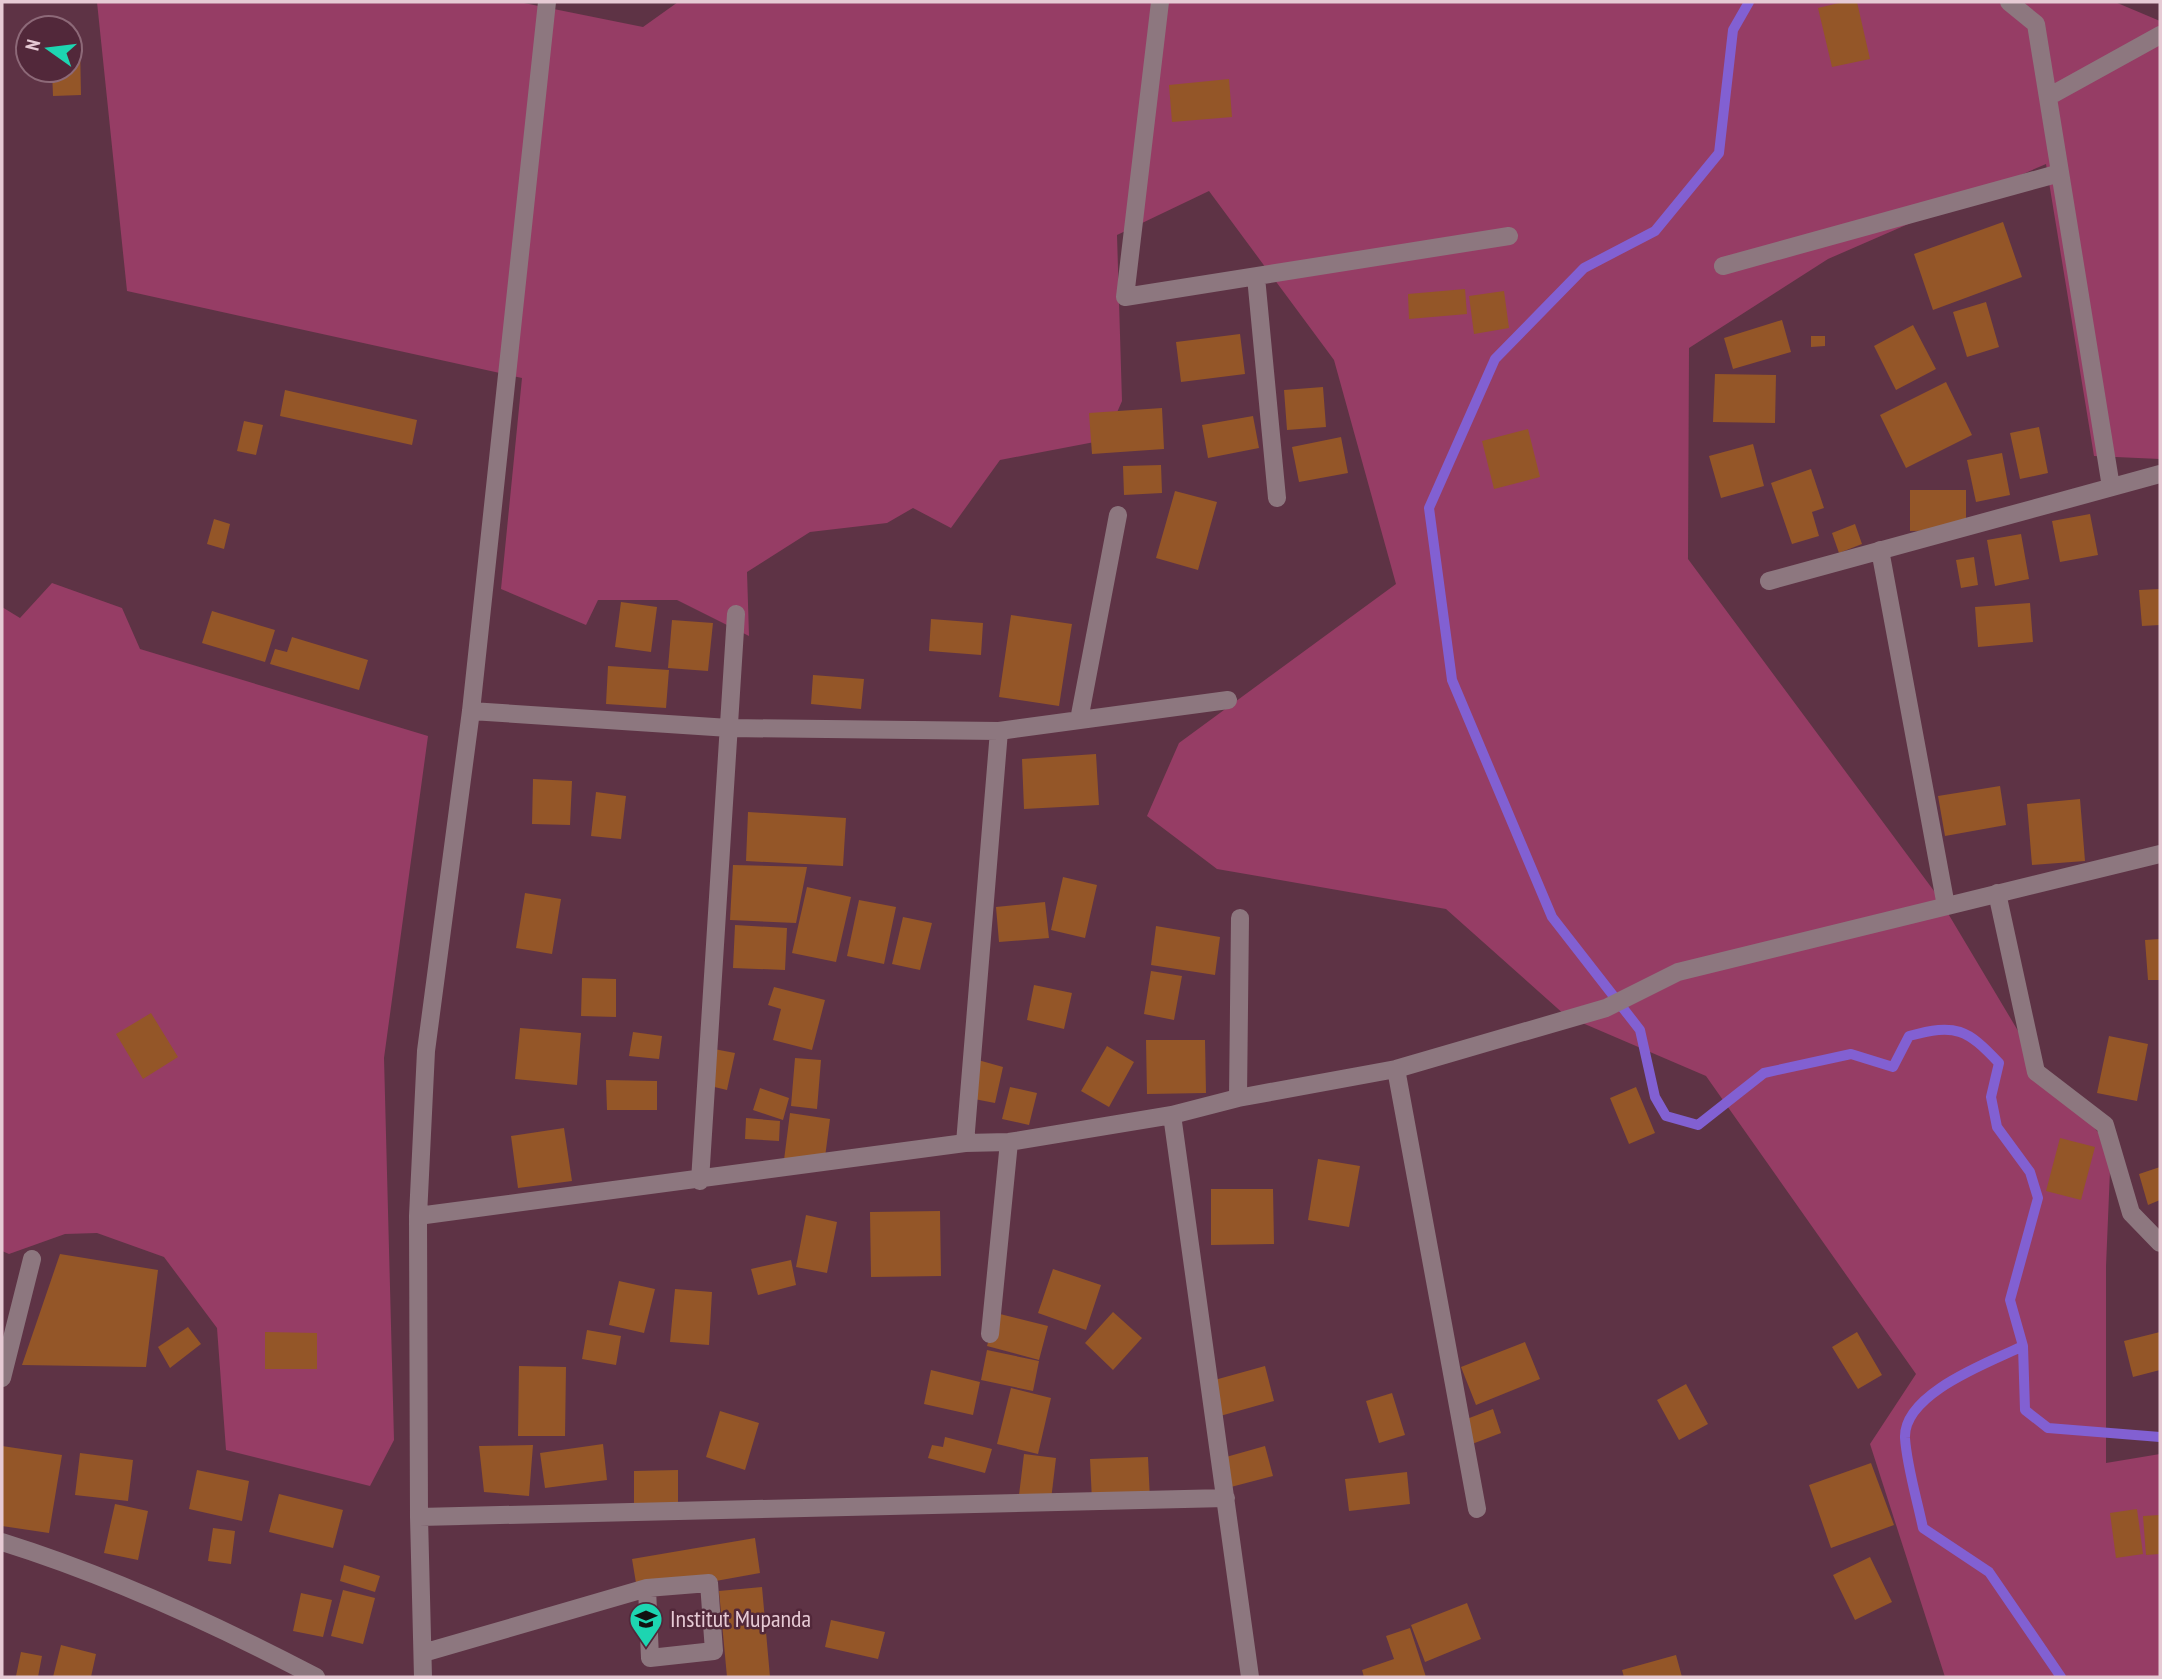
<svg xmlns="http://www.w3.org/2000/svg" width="2162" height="1679" font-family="'PT Sans Narrow',sans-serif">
	<rect width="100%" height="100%" fill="#5e3345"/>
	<!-- green -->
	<path fill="#963d65" d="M97 2H519L643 27 678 2H2115L2160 21V459L2094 456 2046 164 1828 259 1689 348 1688 559 1937 895 2036 1061 2111 1147 2106 1266V1463L2160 1454V1677H1945L1870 1444 1916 1374 1706 1076 1566 1016 1446 909 1217 869 1147 816 1179 743 1396 584 1334 360 1209 191 1117 235 1122 401 1105 440 1000 460 951 528 913 508 887 523 810 532 747 572 749 636 677 600H598L586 625 501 589 522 378 127 291Z
		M52 583 122 608 140 649 428 736 384 1058 394 1440 370 1486 226 1450 217 1328 164 1257 97 1233 65 1234 9 1254 2 1251V607L20 618Z"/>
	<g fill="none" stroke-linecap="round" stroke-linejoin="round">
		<!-- stream -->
		<path stroke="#8260d2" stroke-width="10" d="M1749 2 1733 30 1719 153 1655 231 1584 268 1495 359 1429 508 1452 680 1552 917 1640 1030 1655 1097 1666 1116 1698 1125 1764 1073 1851 1054 1893 1067 1909 1036C1956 1023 1967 1029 1999 1063L1991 1097 1997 1127 2030 1172 2038 1198 2010 1300 2023 1346C1990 1362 1903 1393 1905 1438 1907 1467 1917 1499 1923 1528L1989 1572 2061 1677
			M2023 1346 2025 1410 2048 1428 2160 1437"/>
	</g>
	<!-- building -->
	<path fill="#945628" d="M1843 2H1857L1870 59 1832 67 1818 8Z
		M70 45H80L81 95 53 96 52 70H70Z
		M1229 79 1232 117 1172 122 1169 85Z
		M2003 222 2022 277 1933 310 1914 254Z
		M1465 289 1467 314 1409 319 1408 294Z
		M1504 291 1509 328 1474 334 1469 296Z
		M1986 302 1999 347 1967 357 1953 312Z
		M1782 320 1791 352 1733 369 1724 338Z
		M1913 325 1936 369 1896 390 1874 346Z
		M1240 334 1245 374 1181 382 1176 342Z
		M1811 336H1825V346L1811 347Z
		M1715 374 1776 375 1775 423 1713 422Z
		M1946 382 1972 435 1906 468 1880 415Z
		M1323 387 1326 427 1287 430 1284 390Z
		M285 390 417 420 412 445 280 416Z
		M1162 408 1164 449 1092 454 1089 413Z
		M1253 416 1259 448 1208 458 1202 425Z
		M244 421 263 425 256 455 237 451Z
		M2039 427 2048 473 2020 479 2010 433Z
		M1528 429 1540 477 1494 489 1482 441Z
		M1341 437 1348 473 1299 482 1292 447Z
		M1753 444 1764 486 1721 498 1709 456Z
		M2002 453 2010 495 1976 502 1967 460Z
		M1161 465 1162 493 1124 495 1123 466Z
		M1811 469 1824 508 1812 512 1819 536 1792 544 1771 483Z
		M1910 490H1966V530L1910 531Z
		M1175 491 1217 502 1198 570 1156 558Z
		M2090 514 2098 555 2060 562 2052 521Z
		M214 519 230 524 224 549 207 544Z
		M1855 524 1862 544 1839 553 1832 533Z
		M2021 534 2029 579 1995 586 1987 540Z
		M1974 557 1978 585 1961 588 1956 560Z
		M2160 589V625L2142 626 2139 590Z
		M621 602 657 607 651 652 615 647Z
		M2030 603 2033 642 1978 647 1975 607Z
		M212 611 275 630 265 662 202 643Z
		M1011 615 1072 624 1059 706 999 697Z
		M931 619 983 623 981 655 929 651Z
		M672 620 713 623 708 671 668 668Z
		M292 637 368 660 359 690 270 664 275 649 287 652Z
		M608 666 669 670 666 708 606 704Z
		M813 675 864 679 861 709 811 704Z
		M1096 754 1099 805 1024 809 1022 759Z
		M533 779 572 781 570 825 532 824Z
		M2000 786 2006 825 1945 836 1938 796Z
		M596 792 626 796 621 839 591 836Z
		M2080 799 2085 861 2032 865 2027 804Z
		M748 812 846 818 843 866 746 861Z
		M733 865 807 867 796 923 730 920Z
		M1063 877 1097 885 1085 938 1051 930Z
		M807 887 851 897 836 962 792 953Z
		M525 893 561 899 552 954 516 948Z
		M859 900 896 907 884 964 847 956Z
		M1045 902 1049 938 999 942 996 907Z
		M903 917 932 923 920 970 892 964Z
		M735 925 787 928 785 970 733 968Z
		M1156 926 1220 937 1215 975 1151 965Z
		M2160 939V980H2148L2145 940Z
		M1151 971 1182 976 1174 1020 1144 1014Z
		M582 978 616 979V1017L581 1016Z
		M1034 985 1072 993 1064 1029 1027 1020Z
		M774 987 825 1000 812 1050 773 1040 781 1009 768 1005Z
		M151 1013 178 1057 143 1079 116 1034Z
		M520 1028 581 1033 577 1085 515 1079Z
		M633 1032 662 1036 659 1059 629 1056Z
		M2109 1036 2148 1044 2137 1101 2097 1093Z
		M1146 1040H1205L1206 1093 1147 1094Z
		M1107 1046 1134 1062 1109 1107 1081 1091Z
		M714 1049 735 1053 727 1090 706 1085Z
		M795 1058 821 1060 817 1109 791 1106Z
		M978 1060 1003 1067 995 1103 969 1098Z
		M606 1080 657 1081V1110H607Z
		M1010 1087 1037 1093 1029 1125 1002 1119Z
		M1636 1087 1655 1133 1629 1144 1610 1098Z
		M760 1088 789 1098 783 1120 753 1110Z
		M790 1113 830 1119 824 1165 784 1160Z
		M746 1118 780 1121 779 1141 745 1139Z
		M564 1128 572 1181 518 1188 511 1136Z
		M2060 1138 2095 1147 2081 1200 2046 1191Z
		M1318 1159 1360 1166 1349 1227 1308 1220Z
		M2160 1167V1200L2148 1205 2139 1174Z
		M1211 1189H1273L1274 1244 1211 1245Z
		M940 1211 941 1276 871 1277 870 1212Z
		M806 1215 837 1222 827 1273 796 1267Z
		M60 1254 158 1270 146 1367 22 1365Z
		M791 1260 796 1285 758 1295 751 1269Z
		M1053 1269 1101 1285 1086 1330 1038 1313Z
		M619 1281 655 1289 644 1333 609 1325Z
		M675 1289 712 1292 709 1345 670 1342Z
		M1113 1312 1142 1338 1113 1370 1085 1343Z
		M996 1313 1048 1326 1039 1360 987 1346Z
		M188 1327 201 1344 170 1368 158 1347Z
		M587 1330 621 1336 616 1365 582 1359Z
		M265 1332 317 1333V1369H265Z
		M1857 1332 1882 1375 1858 1389 1832 1347Z
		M2160 1332V1370L2133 1377 2124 1341Z
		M1525 1342 1540 1379 1476 1405 1461 1367Z
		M987 1350 1039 1361 1033 1391 981 1380Z
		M519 1366 566 1367 565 1436H518Z
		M1265 1366 1274 1401 1220 1416 1211 1381Z
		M931 1370 980 1382 973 1415 924 1404Z
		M1686 1384 1708 1424 1679 1440 1657 1400Z
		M1011 1388 1051 1398 1038 1454 997 1444Z
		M1392 1393 1405 1435 1379 1443 1366 1401Z
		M1493 1409 1501 1433 1472 1444 1464 1420Z
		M720 1411 759 1423 745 1470 706 1457Z
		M945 1437 992 1449 985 1473 928 1458 932 1445 943 1447Z
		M603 1444 607 1480 545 1488 540 1453Z
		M533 1445 529 1496 484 1492 479 1446Z
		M2 1446 62 1455 49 1533 2 1526Z
		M1265 1446 1273 1476 1227 1488 1219 1459Z
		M80 1453 133 1460 128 1501 75 1495Z
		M1024 1454 1056 1458 1051 1500 1019 1495Z
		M1148 1457 1150 1500 1092 1501 1090 1459Z
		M1871 1463 1894 1525 1831 1548 1809 1485Z
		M197 1470 249 1481 242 1521 189 1509Z
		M678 1470V1505H634V1471Z
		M1407 1472 1410 1504 1349 1511 1345 1479Z
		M279 1494 343 1510 333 1548 269 1532Z
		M115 1504 148 1511 138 1560 104 1553Z
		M2137 1509 2143 1554 2116 1558 2110 1513Z
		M2160 1515V1554L2146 1555 2143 1516Z
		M213 1528 235 1531 231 1564 208 1561Z
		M755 1538 760 1573 638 1595 632 1559Z
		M1870 1557 1892 1602 1855 1620 1833 1575Z
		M344 1565 380 1576 375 1592 340 1581Z
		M762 1587 770 1677H727L719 1591Z
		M343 1590 375 1598 363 1644 331 1636Z
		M301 1593 332 1600 323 1637 293 1631Z
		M1467 1603 1481 1639 1425 1662 1411 1625Z
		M831 1620 885 1632 878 1659 825 1647Z
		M1410 1628 1426 1677H1364L1362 1670 1394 1659 1386 1636Z
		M61 1645 96 1654 91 1677H53Z
		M21 1652 42 1656 38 1677 16 1676Z
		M1676 1655 1682 1677H1624L1622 1670Z"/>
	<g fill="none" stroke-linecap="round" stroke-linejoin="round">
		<!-- minor -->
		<path stroke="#8d777f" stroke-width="18" d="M1160 2 1125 297 1509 236
			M2009 2 2036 24 2111 487
			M2048 97 2160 35
			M1723 266 2060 173
			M1256 277 1277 498
			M1880 550 1946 906
			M1769 581 2160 474
			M471 711 729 728 999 731 1228 700
			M1079 720 1118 515
			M1997 893 2036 1072 2105 1125 2131 1213 2160 1243
			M1396 1069 1477 1509
			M1238 1098 1240 918
			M1172 1115 1250 1677
			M965 1143 999 731
			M700 1181 736 614
			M418 1216 965 1143 1009 1142 1172 1115 1238 1098 1396 1069 1606 1008 1678 972 2160 854
			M990 1334 1009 1142
			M2 1378 32 1259
			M419 1517 1226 1498
			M2 1542C111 1576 215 1624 316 1677
			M423 1653 647 1588 709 1583 714 1651 650 1658 647 1588
			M423 1677 419 1517 418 1216 426 1051 471 711 547 2"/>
	</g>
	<!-- icons -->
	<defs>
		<symbol id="school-pin" viewBox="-11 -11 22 30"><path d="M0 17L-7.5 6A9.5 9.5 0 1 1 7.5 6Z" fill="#1dd5b1" stroke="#52283a"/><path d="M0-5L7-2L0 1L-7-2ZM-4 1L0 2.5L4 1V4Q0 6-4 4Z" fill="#111"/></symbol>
	</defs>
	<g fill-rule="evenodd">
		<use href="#school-pin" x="627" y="1600" width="38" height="52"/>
	</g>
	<g text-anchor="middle" stroke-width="5" stroke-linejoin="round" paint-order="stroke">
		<!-- poi labels -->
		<g font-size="24" fill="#e6cad4" stroke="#52283a" text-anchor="start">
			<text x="670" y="1627">Institut Mupanda</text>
		</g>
	</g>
	<!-- border -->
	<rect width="2162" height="1679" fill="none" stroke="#e6cad4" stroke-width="7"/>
	<!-- north arrow -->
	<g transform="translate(49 49) rotate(284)"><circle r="33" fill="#52283a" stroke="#8d6978" stroke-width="2"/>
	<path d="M0-5L12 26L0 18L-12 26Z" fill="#1dd5b1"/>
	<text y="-10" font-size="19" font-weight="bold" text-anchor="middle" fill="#e6cad4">N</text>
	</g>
</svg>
